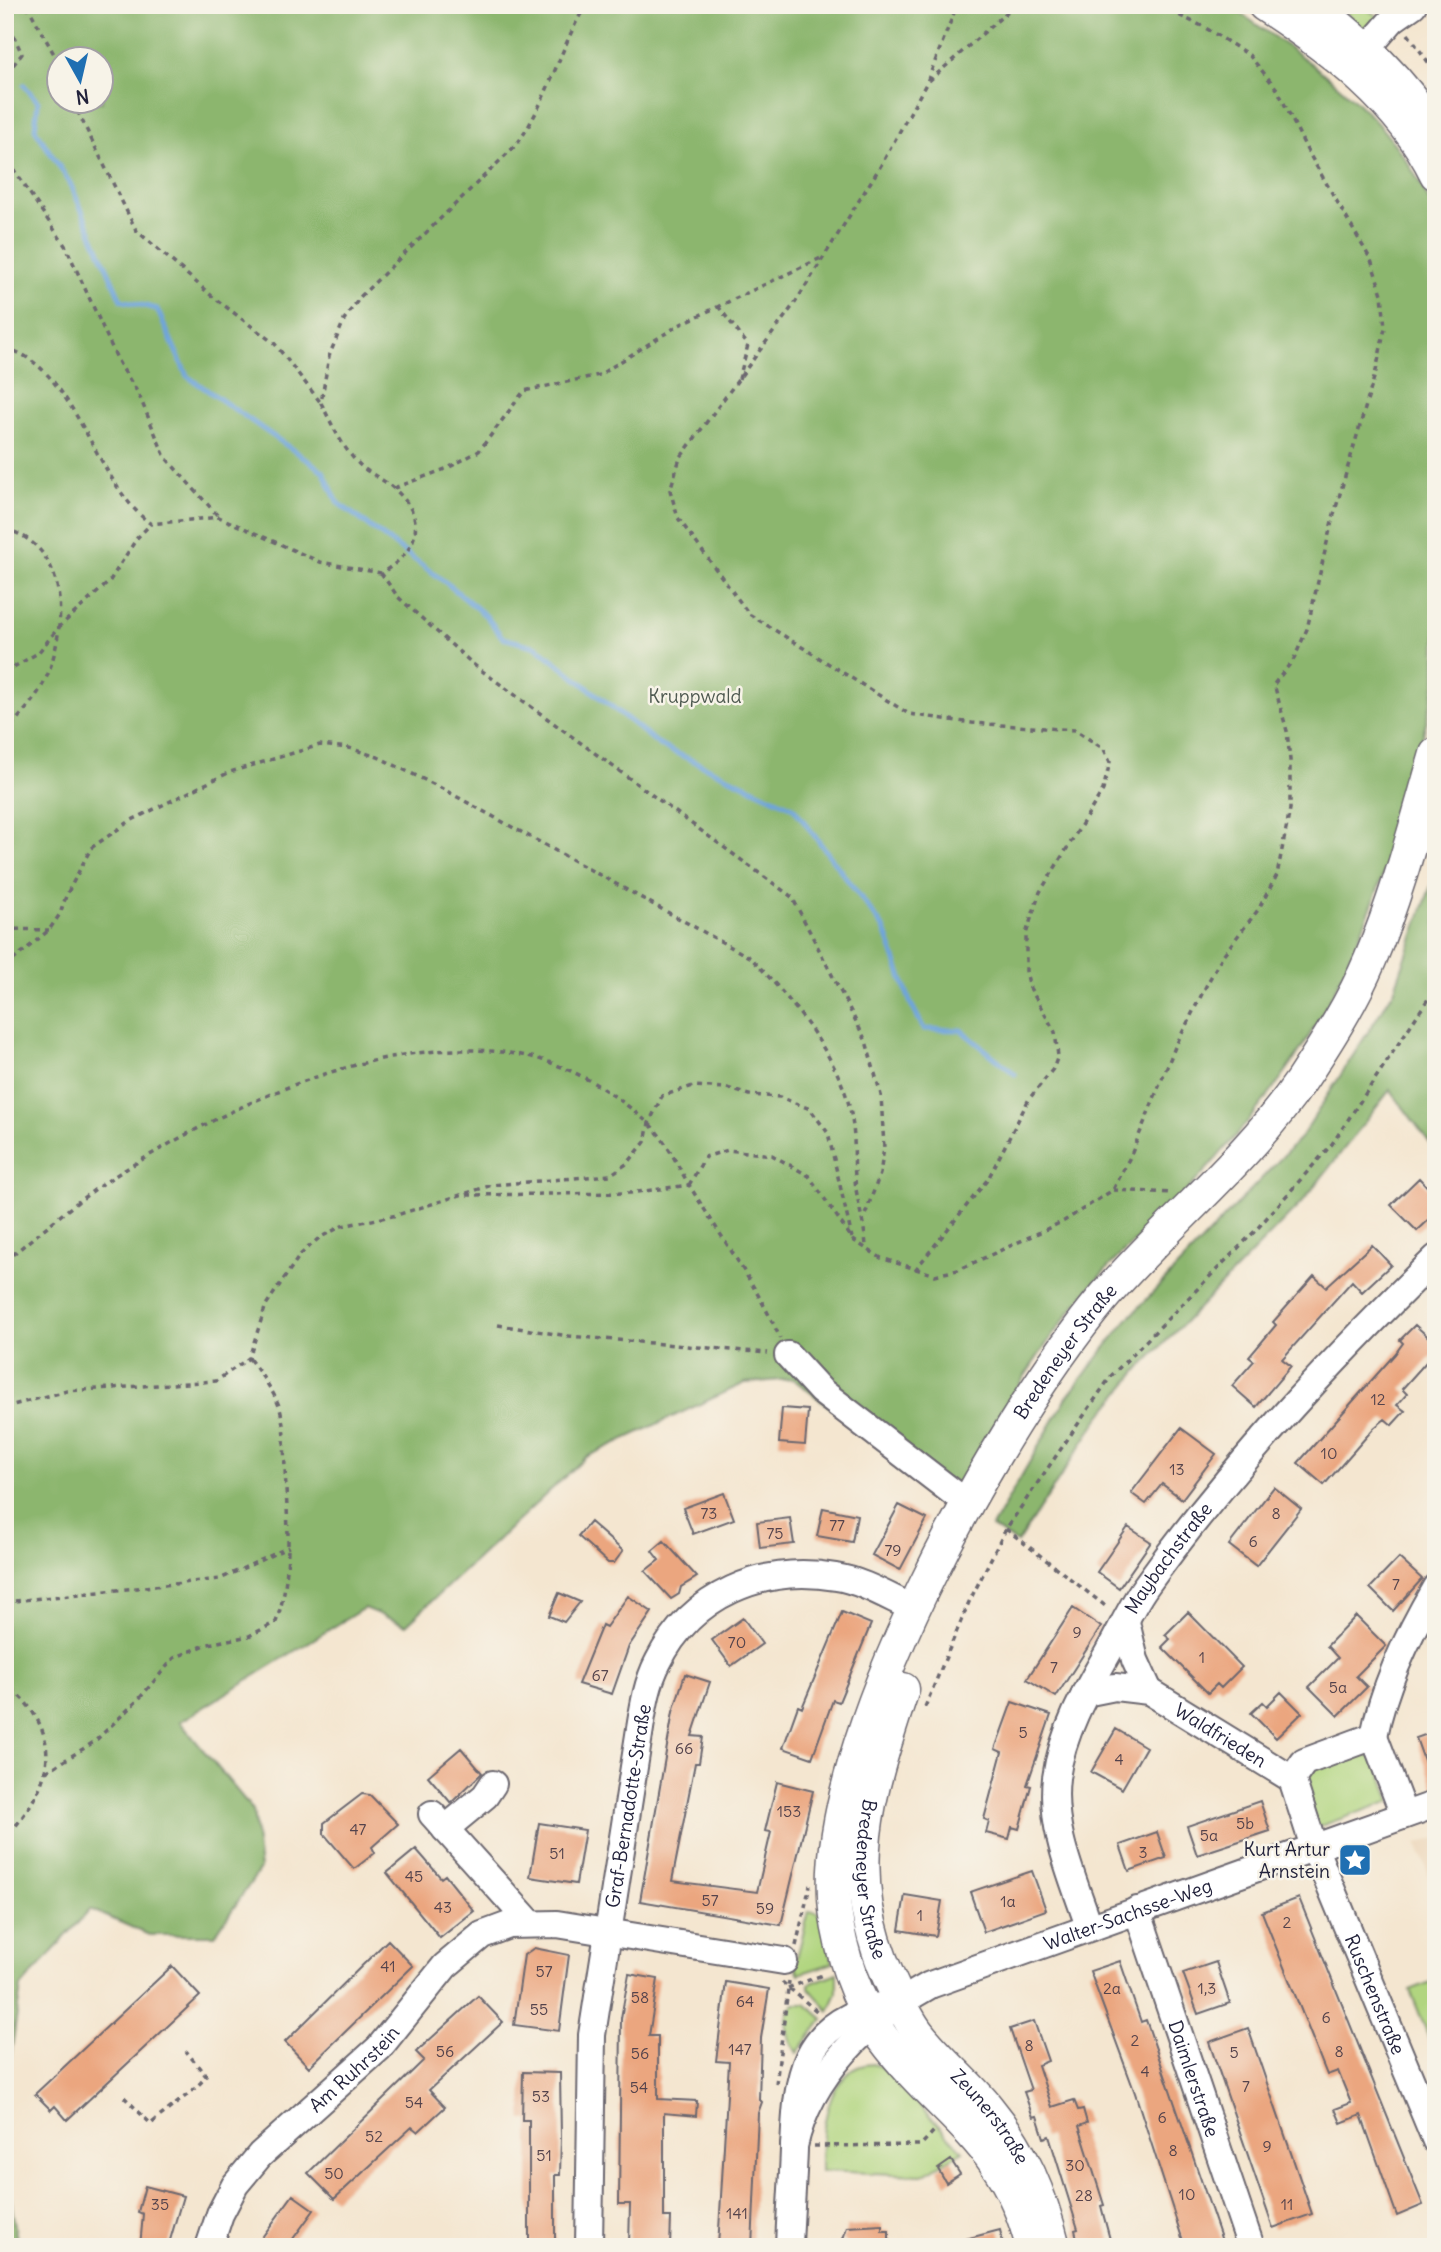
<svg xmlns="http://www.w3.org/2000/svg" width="1441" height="2252" font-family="Delius,sans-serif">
	<rect width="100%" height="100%" fill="#f7f3e8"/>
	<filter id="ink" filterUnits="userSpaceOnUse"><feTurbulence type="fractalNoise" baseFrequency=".0143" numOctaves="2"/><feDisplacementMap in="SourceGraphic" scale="14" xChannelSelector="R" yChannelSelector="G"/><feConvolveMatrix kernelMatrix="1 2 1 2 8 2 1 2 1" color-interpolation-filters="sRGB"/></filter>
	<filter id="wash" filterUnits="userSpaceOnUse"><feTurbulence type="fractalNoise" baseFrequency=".00686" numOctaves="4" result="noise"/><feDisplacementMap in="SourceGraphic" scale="28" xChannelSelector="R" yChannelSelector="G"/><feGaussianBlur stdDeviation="1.57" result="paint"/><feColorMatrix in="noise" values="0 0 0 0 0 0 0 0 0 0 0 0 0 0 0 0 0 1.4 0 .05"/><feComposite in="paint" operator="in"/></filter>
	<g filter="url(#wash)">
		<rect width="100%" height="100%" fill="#f4e6d0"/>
		<!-- built -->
		<path fill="#edd7bb" d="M1436 1838V1894L1417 1844Z"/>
		<!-- green -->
		<path fill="#b1d57f" stroke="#6a7c5d" stroke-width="2" d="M1344 5H1361L1381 19 1371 29C1358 29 1347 17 1344 5Z
			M1363 1753 1377 1761 1391 1801 1315 1828C1295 1764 1303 1769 1363 1753Z
			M809 1911 819 1913 833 1963 799 1974 795 1965Z
			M837 1973V1993L829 2011 809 1988V1984Z
			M1436 1980V2055L1410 1990Z
			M795 2004H806L823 2019 797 2053C788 2039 780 2017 795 2004Z
			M873 2064 882 2067 963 2151 922 2175 821 2171C821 2136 825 2065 873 2064Z"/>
		<!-- forest -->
		<path fill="#8cb66e" stroke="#576c54" stroke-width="2" fill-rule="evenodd" d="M5 5H1229C1316 67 1394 113 1436 217V681C1404 819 1366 961 1282 1077 1252 1118 1218 1158 1183 1195 1154 1225 1120 1252 1093 1284 1036 1350 994 1425 951 1500L793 1379 745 1383 586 1457 406 1625 364 1608 180 1722 253 1810 260 1869 215 1935H149L90 1909 21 1987 5 2093ZM60 60H102V102H60Z
			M1436 871V1151L1390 1090 1303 1201 1140 1368 1099 1418 1017 1543 992 1527 1067 1397 1128 1319 1302 1136 1394 991Z
			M5 2161 18 2247H5Z"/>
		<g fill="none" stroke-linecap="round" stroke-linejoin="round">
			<!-- stream -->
			<path stroke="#6ea4db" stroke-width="5" d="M5 51 7 53
				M24 85 38 102 35 129 70 183 121 300 157 309 187 376 323 471 338 503 449 585 486 616 503 638 537 647 661 746 793 807 885 930 911 1004 924 1029 961 1030 1015 1074"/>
		</g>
		<g id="blocks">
			<!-- building -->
			<path fill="#eba67f" d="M1419 1178 1436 1196V1213L1417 1231 1391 1205Z
				M1372 1245 1391 1265 1362 1292 1352 1281 1282 1359 1291 1366 1256 1407 1232 1386 1254 1361 1249 1357 1276 1325 1273 1322 1314 1276 1326 1287Z
				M1415 1325 1436 1344V1351L1402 1389 1407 1394 1397 1405 1405 1411 1392 1425 1385 1419 1374 1428 1324 1485 1298 1463 1395 1354 1403 1343 1400 1340Z
				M782 1408 808 1410 805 1445 779 1443Z
				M1181 1428 1216 1454 1182 1499 1162 1484 1146 1504 1131 1493Z
				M1274 1487 1301 1509 1256 1566 1229 1545Z
				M724 1493 734 1519 693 1534 683 1508Z
				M899 1505 927 1519 900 1570 872 1555Z
				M823 1508 857 1515 852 1542 817 1536Z
				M790 1518 794 1544 760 1548 757 1522Z
				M590 1522 623 1551 614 1563H608L578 1536Z
				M1128 1527 1151 1542 1119 1588 1097 1572Z
				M664 1541 697 1577 681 1587 679 1594 671 1599 645 1571 659 1560 652 1551Z
				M1399 1558 1422 1579 1393 1611 1370 1588Z
				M559 1593 580 1602 564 1622 549 1616Z
				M628 1596 652 1612 629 1646 612 1694 578 1684 602 1625 606 1627Z
				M1073 1608 1101 1627 1056 1697 1027 1679Z
				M842 1612 871 1624 839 1702 833 1700 812 1758 783 1748 798 1706 802 1708Z
				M1188 1612 1242 1667 1221 1688 1217 1684 1208 1693 1162 1647 1170 1639 1165 1635Z
				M1356 1616 1386 1646 1356 1676 1367 1687 1338 1716 1309 1687 1338 1658 1327 1646Z
				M743 1618 762 1644 731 1666 712 1640Z
				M685 1674 710 1682 692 1736 703 1737 699 1763H695L672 1881 757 1892 771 1832 765 1831 777 1782 813 1791 781 1925 640 1901 673 1712Z
				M1281 1692 1302 1713 1276 1738 1251 1713 1263 1702 1267 1706Z
				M1012 1702 1051 1715 1027 1785 1031 1786 1019 1829 1012 1827 1009 1839 986 1833 989 1821 984 1819 1002 1752 995 1749Z
				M1116 1729 1146 1747 1122 1789 1091 1772Z
				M1436 1731V1788H1434L1416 1738Z
				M461 1748 482 1773 451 1803 428 1776Z
				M362 1794 370 1795 398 1824 372 1847 375 1853 354 1869 324 1834V1823Z
				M1260 1801 1270 1831 1197 1855 1187 1826Z
				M539 1823 585 1830 576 1884 530 1877Z
				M1157 1832 1166 1858 1129 1871 1120 1845Z
				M416 1849 441 1878 445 1875 474 1911 440 1938 387 1873Z
				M1032 1871 1046 1910 984 1932 970 1892Z
				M905 1895 942 1901 936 1936 899 1930Z
				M1299 1898 1423 2205 1397 2216 1361 2115 1341 2123 1335 2109 1351 2103 1338 2071 1327 2075 1262 1912Z
				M388 1940 413 1966 309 2067 285 2042Z
				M534 1948 569 1955 559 2031 514 2025 524 1955Z
				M1120 1961 1141 2022 1146 2020 1222 2241 1204 2247H1185L1135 2093 1090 1971Z
				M1216 1962 1230 2003 1198 2014 1183 1973Z
				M172 1966 200 1996 67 2120 55 2106 51 2110 35 2094Z
				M629 1974 658 1979 649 2036H658V2099L697 2101 696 2116 664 2113V2217H671L670 2247H629L630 2204H619L621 2018Z
				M726 1982 769 1989 761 2038 759 2099 762 2102 758 2113 752 2247H718L729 2062 716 2061Z
				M478 1996 503 2022 429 2090 445 2107 418 2132 412 2127 334 2199 308 2173 424 2060 416 2052Z
				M1034 2021 1048 2061 1038 2065 1052 2107 1074 2100 1078 2110 1083 2109 1087 2123 1079 2126 1104 2205 1101 2206 1112 2247H1079L1075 2230 1078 2229 1049 2136 1044 2138 1037 2116 1033 2117 1024 2092 1031 2090 1010 2029Z
				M1248 2028 1312 2214 1273 2228 1209 2042Z
				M523 2072 560 2073 561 2137 560 2175H555V2247H529V2120H522Z
				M951 2160 960 2174 946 2183 938 2169Z
				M145 2186 183 2196 168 2247H140L143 2214 138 2212Z
				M293 2195 314 2210 287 2247H255Z
				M882 2225V2231H889V2247H850L843 2239 847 2227Z
				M1000 2230 1004 2247H955L954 2242Z"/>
		</g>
	</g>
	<g filter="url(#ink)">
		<use href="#blocks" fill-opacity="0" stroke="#6c676f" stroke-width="2"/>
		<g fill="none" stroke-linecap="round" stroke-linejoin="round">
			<defs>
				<g id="minor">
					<path d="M1353 65 1393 19 1413 5"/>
					<path d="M788 1355 821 1391 968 1504"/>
					<path d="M1126 1622 1135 1660 1149 1691"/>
					<path id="s1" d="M1085 1693 1115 1687 1149 1691 1292 1779"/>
					<path d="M1374 1736C1384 1684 1409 1633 1436 1587"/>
					<path d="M432 1814 530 1923"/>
					<path id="s2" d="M1404 1815 1374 1736 1304 1762 1292 1779 1314 1847 1436 2141"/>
					<path d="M445 1829 485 1796 493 1784"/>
					<path id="s3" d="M1137 1910 1251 2247"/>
					<path id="s4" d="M1089 1926C1073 1878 1050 1829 1056 1778 1062 1732 1086 1691 1109 1651 1121 1630 1131 1607 1145 1587 1230 1468 1332 1360 1436 1258"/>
					<path id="s5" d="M794 2146C810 2075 868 2019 930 1985L1436 1804"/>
					<path id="s6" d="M209 2247 220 2214 235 2185 260 2155 379 2048 445 1966 482 1935 509 1925 557 1924 784 1961"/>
					<path id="s7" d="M589 2247 592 2035 639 1735C643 1710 646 1685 658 1662 691 1595 763 1564 836 1577 863 1581 890 1598 915 1609"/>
					<path d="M789 2247C790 2214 793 2182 794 2149 797 2076 801 2023 884 2005"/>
				</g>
				<g id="major">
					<path d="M1264 5C1330 48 1401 102 1436 174"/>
					<path d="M1313 5C1363 44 1401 79 1436 133"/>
					<path id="s8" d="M903 1689C869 1792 841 1873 889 1978 898 1997 906 2018 919 2034 940 2061 967 2082 988 2108 1023 2150 1041 2195 1054 2247"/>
					<path id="s9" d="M1032 2247C1006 2140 942 2117 883 2038 857 2004 840 1951 835 1909 816 1747 999 1423 1102 1299 1166 1224 1245 1163 1301 1081 1326 1043 1352 1003 1370 960 1398 894 1416 823 1436 754"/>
				</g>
			</defs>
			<!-- minor casing -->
			<use href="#minor" stroke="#6c676f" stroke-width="30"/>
			<!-- major casing -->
			<use href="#major" stroke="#6c676f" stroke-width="35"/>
			<!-- path -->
			<path stroke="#6c676f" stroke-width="3.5" stroke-dasharray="5 5" stroke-linecap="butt" d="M27 5 60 65
				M5 17 22 54 10 69 8 133 12 167 66 247 119 363 138 393 165 457 219 517
				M1408 34 1436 73
				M929 81 1015 5
				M73 102 136 230 213 297 275 344 321 403
				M718 306 748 345 739 379
				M5 348C75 365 94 483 151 524L219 517 320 562 381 573C418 552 430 519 393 488 382 478 367 473 358 463 341 446 332 424 321 403L329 356 345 318 361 296 517 144C548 101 559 49 586 5
				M394 488 448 468 479 451 524 391 599 375 679 325 823 257
				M5 529C68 546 67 621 49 671 41 694 21 715 5 733
				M381 573 398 597 474 665 792 897 866 1041 881 1095 884 1148 880 1174 865 1215
				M5 672 38 653 59 627 109 582 137 538 151 524
				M5 929 49 930
				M5 967 49 930 60 914 66 896 91 848 130 821 230 772 320 745 349 748 378 757 441 788 751 958C790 998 844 1062 852 1120 856 1143 853 1166 856 1189 859 1209 865 1227 866 1247
				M689 1185 705 1157 728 1150 772 1155 809 1176 853 1240 881 1258 935 1275 958 1270 1064 1221 1113 1190 1131 1155 1175 1047 1206 986 1223 955 1258 910 1277 875 1290 809V760L1287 731 1274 684 1294 659 1307 629 1332 521 1376 371 1385 328 1382 294 1371 260 1307 150 1277 89 1249 55 1204 27 1157 5
				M1113 1190 1171 1193
				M467 1195 630 1193 689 1185
				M5 1261C42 1231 78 1199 118 1174 232 1104 380 1032 516 1054 564 1061 611 1090 647 1122 667 1139 677 1166 691 1188 721 1237 756 1284 780 1338
				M915 1270 988 1179 1029 1099 1053 1069 1058 1056 1055 1032 1030 988 1026 971V934L1040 892 1103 790 1110 762 1104 749 1075 730 972 723 909 714 749 614 678 518 670 490 680 458 795 303 880 167 927 82 957 5
				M498 1325 569 1336 768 1353
				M5 1407 67 1391 216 1381 249 1358 266 1305 300 1255 319 1238 342 1226 397 1215 492 1185 610 1175 628 1163 645 1142 649 1123 662 1096 693 1086 727 1088 749 1095 780 1097 810 1109 828 1133 852 1238
				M1006 1529 1108 1608
				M5 1602 220 1579 289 1547
				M5 1682C15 1692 27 1702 34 1714 64 1761 36 1802 5 1839
				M925 1707 969 1602 1006 1529 1111 1376 1256 1230 1332 1144 1436 987
				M46 1772 94 1742 138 1700 174 1658 208 1644 249 1636 276 1622C294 1572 287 1520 285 1468 284 1449 285 1427 280 1409 274 1390 260 1374 249 1358
				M1434 1944 1436 1943
				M796 1946 810 1885
				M782 1982 819 2013
				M788 1988 825 1974
				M776 2084 789 1981
				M124 2097 151 2124C164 2112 199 2088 206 2076L186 2051
				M814 2146 921 2145 934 2131"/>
			<!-- minor -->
			<use href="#minor" stroke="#fff" stroke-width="26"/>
			<!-- major -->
			<use href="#major" stroke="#fff" stroke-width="32"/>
		</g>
	</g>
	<!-- icons -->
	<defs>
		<symbol id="sight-square" viewBox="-11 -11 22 22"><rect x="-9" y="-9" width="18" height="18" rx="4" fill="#1f6fb2" stroke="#f7f3e8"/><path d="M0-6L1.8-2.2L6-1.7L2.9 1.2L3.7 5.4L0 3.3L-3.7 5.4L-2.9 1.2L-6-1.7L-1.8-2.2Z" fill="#fff"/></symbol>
	</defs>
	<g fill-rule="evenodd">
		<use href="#sight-square" x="1336" y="1841" width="38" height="38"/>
	</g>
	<g text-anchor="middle" stroke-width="5" stroke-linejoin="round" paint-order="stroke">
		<!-- number labels -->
		<g font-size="16" fill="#54434c">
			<text x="1378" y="1405">12</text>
			<text x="1329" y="1459">10</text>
			<text x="1177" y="1475">13</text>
			<text x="709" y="1519">73</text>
			<text x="1276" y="1519">8</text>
			<text x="837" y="1531">77</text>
			<text x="775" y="1539">75</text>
			<text x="1253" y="1547">6</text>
			<text x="893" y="1556">79</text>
			<text x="1396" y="1590">7</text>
			<text x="1077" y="1638">9</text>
			<text x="737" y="1648">70</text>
			<text x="1202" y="1663">1</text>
			<text x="1054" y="1673">7</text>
			<text x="600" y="1681">67</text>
			<text x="1338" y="1693">5a</text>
			<text x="1023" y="1738">5</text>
			<text x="684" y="1754">66</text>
			<text x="1119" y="1765">4</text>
			<text x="789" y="1817">153</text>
			<text x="1245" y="1829">5b</text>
			<text x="358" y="1835">47</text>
			<text x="1209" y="1841">5a</text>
			<text x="1143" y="1858">3</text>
			<text x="557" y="1859">51</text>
			<text x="414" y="1882">45</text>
			<text x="710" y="1906">57</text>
			<text x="1008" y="1907">1a</text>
			<text x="443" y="1913">43</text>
			<text x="765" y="1914">59</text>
			<text x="920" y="1921">1</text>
			<text x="1287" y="1928">2</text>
			<text x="388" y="1972">41</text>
			<text x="544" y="1977">57</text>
			<text x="1112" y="1994">2a</text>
			<text x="1207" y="1994">1,3</text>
			<text x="640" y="2003">58</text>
			<text x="745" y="2007">64</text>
			<text x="539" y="2015">55</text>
			<text x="1326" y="2023">6</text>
			<text x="1135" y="2046">2</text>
			<text x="1029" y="2051">8</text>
			<text x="740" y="2055">147</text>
			<text x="445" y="2057">56</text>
			<text x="1339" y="2057">8</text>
			<text x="1234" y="2058">5</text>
			<text x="640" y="2059">56</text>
			<text x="1145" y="2077">4</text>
			<text x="1246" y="2092">7</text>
			<text x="639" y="2093">54</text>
			<text x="541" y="2102">53</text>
			<text x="414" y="2108">54</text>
			<text x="1162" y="2123">6</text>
			<text x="374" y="2142">52</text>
			<text x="1267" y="2152">9</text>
			<text x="1173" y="2156">8</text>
			<text x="544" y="2161">51</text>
			<text x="1075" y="2171">30</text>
			<text x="334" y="2179">50</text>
			<text x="1187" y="2200">10</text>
			<text x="1084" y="2201">28</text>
			<text x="160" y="2210">35</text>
			<text x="1287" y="2210">11</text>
			<text x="737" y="2219">141</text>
		</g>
		<!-- park labels -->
		<g font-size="19" fill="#4d584f" stroke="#f7f3e8">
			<text x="695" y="703">Kruppwald</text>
		</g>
		<!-- street labels -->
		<g font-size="19" fill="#22223b" stroke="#f7f3e8">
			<text dy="7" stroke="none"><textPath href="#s9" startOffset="1012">Bredeneyer Straße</textPath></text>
			<text dy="7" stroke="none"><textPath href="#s4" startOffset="402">Maybachstraße</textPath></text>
			<text dy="7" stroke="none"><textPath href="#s1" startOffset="149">Waldfrieden</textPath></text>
			<text dy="7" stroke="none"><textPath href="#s7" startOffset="444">Graf-Bernadotte-Straße</textPath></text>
			<text dy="7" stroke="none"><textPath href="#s8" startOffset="196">Bredeneyer Straße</textPath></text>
			<text dy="7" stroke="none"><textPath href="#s5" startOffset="427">Walter-Sachsse-Weg</textPath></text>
			<text dy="7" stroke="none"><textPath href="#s2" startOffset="411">Ruschenstraße</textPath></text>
			<text dy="7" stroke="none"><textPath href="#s6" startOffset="234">Am Ruhrstein</textPath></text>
			<text dy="7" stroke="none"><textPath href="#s3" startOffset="178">Daimlerstraße</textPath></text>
			<text dy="7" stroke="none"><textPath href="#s8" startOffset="471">Zeunerstraße</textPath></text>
		</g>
		<!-- poi labels -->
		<g font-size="19" fill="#22223b" stroke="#f7f3e8" text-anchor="end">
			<text x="1330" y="1856">Kurt Artur<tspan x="1330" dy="22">Arnstein</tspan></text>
		</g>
	</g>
	<!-- margin -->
	<rect width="1441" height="2252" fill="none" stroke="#f7f3e8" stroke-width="28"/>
	<!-- north arrow -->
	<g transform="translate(80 80) rotate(172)"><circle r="33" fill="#f7f3e8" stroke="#a29fa3" stroke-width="2"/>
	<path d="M0-5L12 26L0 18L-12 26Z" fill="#1f6fb2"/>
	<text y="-10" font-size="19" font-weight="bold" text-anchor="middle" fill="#22223b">N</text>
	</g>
</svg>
